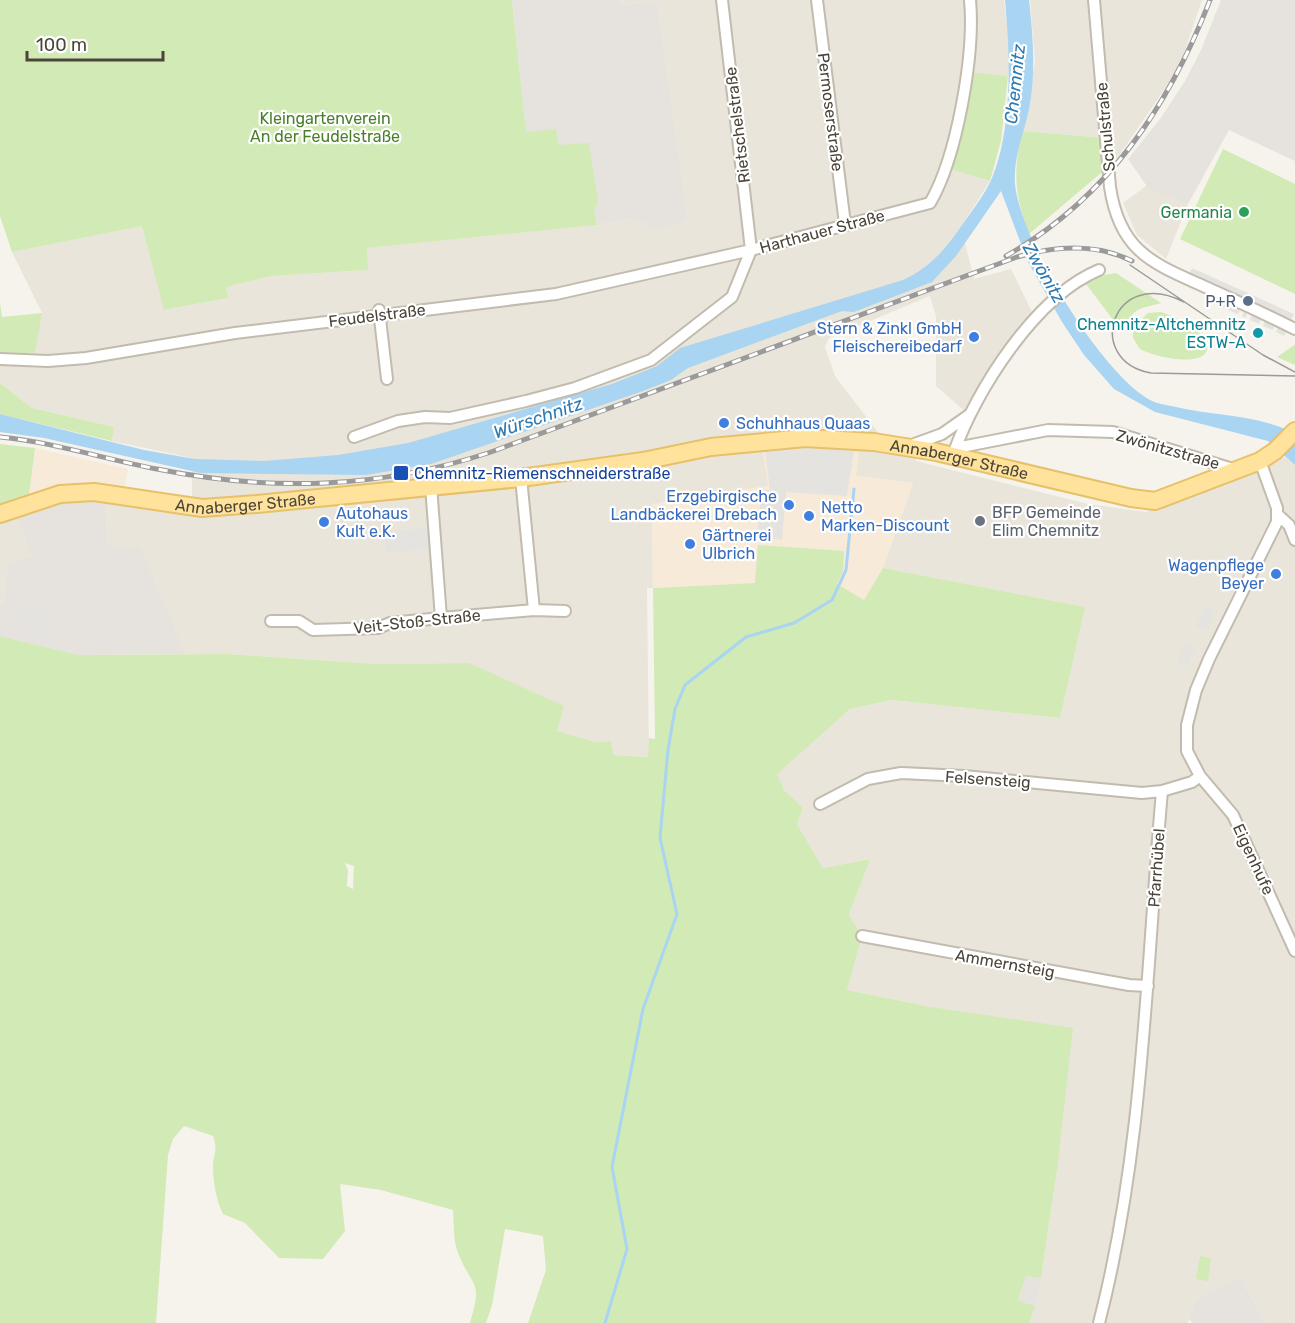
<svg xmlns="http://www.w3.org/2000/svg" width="1295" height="1323" font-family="Rubik,sans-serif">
	<rect width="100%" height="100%" fill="#f6f3ec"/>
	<!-- residential -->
	<path fill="#eae5da" d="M620 0H1004L1011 51 1008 76 965 73 946 168 990 181 961 227 974 279 1011 269 1035 318 969 415 936 386V316L930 296 829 338 825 347 835 376 887 444 917 448 916 461 1088 504 1146 512 1285 457 1295 465V1323H1266L1240 1278 1194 1304 1188 1323H1029L1041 1278 1057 1170 931 1007 847 990 862 936 849 916 869 859 823 868 797 824 803 808 784 790 776 773 850 709 892 700 1060 718 1084 607 883 568 913 483 856 476 763 448 768 486 652 504 653 588H647L649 757 612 755 611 741 595 742 557 731 469 663 378 664 227 654H185L162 604 108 546 105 503 32 556 7 567 4 602 0 603V520L67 500H192V458L112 441 114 427 32 408 0 383V356L42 313 12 252 142 226 165 310 228 298 226 287 272 276 368 270 366 248 597 225 633 219 646 224 648 230 686 222 657 2 622 5Z
		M1030 0H1202L1179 68 1112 166 1105 138 1023 131 1035 61Z
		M1146 186 1188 204 1166 259 1137 235 1123 203Z"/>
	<!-- commercial -->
	<path fill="#f7ead8" d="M797 446 859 452 856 476 913 483 883 568 864 600 836 584 843 571 758 545 756 583 653 588 652 504 768 486 762 447Z
		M35 448 128 469 124 490 66 487 29 495Z"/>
	<!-- industrial -->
	<path fill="#e6e2dd" d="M512 0H620L622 5 657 2 687 222 648 230 646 224 633 219 597 225 594 209 596 206 559 145 556 129 526 133Z
		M1221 0H1295V161L1229 130 1188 204 1148 188 1128 159 1160 119 1185 81 1201 50Z
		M64 503H105L108 546 140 548 185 654 79 655 0 636V603L4 602 7 566 32 556 18 517Z
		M1026 1276 1041 1278 1035 1306 1018 1302Z
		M1240 1278 1266 1323H1192L1189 1318 1194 1304 1209 1292Z"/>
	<!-- green -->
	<path fill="#d2eab5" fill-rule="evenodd" d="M0 0H512L526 132 556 129 559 145 589 143 598 202 594 209 597 225 367 248 368 270 272 276 226 287 228 298 164 310 142 226 12 252 0 216Z
		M965 72 1008 76 1001 141 990 181 946 168Z
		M1023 131 1105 138 1108 167 1029 234C1015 198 1012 168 1023 131Z
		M1223 149 1295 184V294L1180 239Z
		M1116 273 1161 303C1136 310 1133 307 1123 333L1086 284 1105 275Z
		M0 303 2 317 42 313 35 352 0 356Z
		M1161 312C1173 315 1215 335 1206 352 1198 367 1152 356 1140 349L1133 338V327L1148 313Z
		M1295 345V365L1277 357 1293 346Z
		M0 383 32 408 114 427 112 441 0 414Z
		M0 444 35 448 29 495 0 506Z
		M758 545 844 551 843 571 837 584 864 600 883 568 1085 607 1060 718 892 700 850 709 777 774 784 790 803 808 797 824 823 868 870 859 849 915 862 936 847 990 931 1007 1073 1028 1057 1170 1041 1278 1026 1276 1018 1301 1035 1306 1029 1323H528L546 1270 543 1236 505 1229 492 1305 486 1323H470C483 1279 473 1290 458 1253 453 1241 454 1223 453 1210L381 1190 340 1184 345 1231 323 1259 279 1258 245 1223 223 1214C216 1200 213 1181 213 1165 214 1153 218 1148 213 1136L184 1126 173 1139 168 1155 156 1323H0V636L79 655 227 654 378 664 469 663 564 706 557 731 595 742 611 741 613 755 648 757 649 738 655 739 653 588 755 583ZM345 863 354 866 353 889 347 886 348 870Z
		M1200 1256 1211 1258 1208 1281 1196 1279Z"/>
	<!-- parking -->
	<path fill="#e5e3e0" d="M1192 268 1294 314 1284 336 1276 332 1280 322 1277 320 1273 330 1263 326 1267 316 1263 314 1259 324 1250 320 1254 310 1250 308 1245 318 1242 316 1246 306 1242 305 1238 314 1228 310 1232 300 1229 298 1225 308 1215 304 1219 294 1216 292 1212 303 1204 299 1208 289 1186 279Z
		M803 446 854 451 847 496 786 492 782 540 757 537 762 490H770L765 451Z
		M426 528 428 549 386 553 384 532Z
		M39 606 49 635 44 636 16 625 13 616Z
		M1205 606 1215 611 1206 631 1195 626Z
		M1185 644 1195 648 1187 667 1177 662Z"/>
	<!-- water -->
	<path fill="#a9d4f2" d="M1005 0H1029C1033 35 1036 74 1029 109 1024 134 1013 157 1015 184 1020 240 1100 372 1150 400 1157 404 1168 405 1176 407 1211 415 1249 415 1283 428L1295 439V465L1268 441 1155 412 1114 389 1084 355 1062 322 1028 262 1001 191 956 256 932 282 854 312 842 311 688 368 671 380 643 391 431 464 366 475 201 473 44 438 0 432V414L144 450 195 459 264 461 338 455 408 443 612 384 657 366 680 348 903 280C929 268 944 251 960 228 971 212 984 196 992 178 1013 128 1010 52 1005 0Z"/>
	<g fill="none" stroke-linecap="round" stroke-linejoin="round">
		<!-- stream -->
		<path stroke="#a9d4f2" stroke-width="3" d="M605 1323 627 1249 612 1167 643 1009 677 914 660 838 668 750 675 709 685 685 746 637 794 623 832 600 846 570 854 489"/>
		<defs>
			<path id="minor" d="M817 0 845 224
				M1094 0 1110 187C1120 254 1155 264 1210 289 1239 302 1267 315 1295 329
				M379 310 387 379
				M0 359 48 361 86 358 235 333 556 294 751 250 722 0
				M354 437 398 421 425 417 450 418 526 401 575 388 651 360 732 297 751 250 930 203C957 157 975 54 970 0
				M909 446 942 434 969 415
				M956 448 1048 430 1113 432 1236 470
				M954 452C976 390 1036 296 1099 270
				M1260 461 1277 508V522L1209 659 1196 690 1187 725V751L1200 776 1233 815 1295 951
				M521 478 534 610
				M431 486 441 618
				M1278 515 1289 525 1295 540
				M271 621H299L313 630 378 628 390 623 441 618 534 610 565 611
				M820 804 868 779 901 773 964 776 1142 793 1162 791
				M862 936 1129 985 1148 986
				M1099 1323C1144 1149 1146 970 1162 791L1192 782 1200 776"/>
			<g id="primary">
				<path id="s1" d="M0 514 60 494 94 492 202 508 257 504 521 478 643 461 711 447 805 438 874 442 936 452 1131 498 1155 501 1260 461 1275 451 1295 431"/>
			</g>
		</defs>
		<!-- minor casing -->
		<use href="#minor" stroke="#c2bbae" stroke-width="14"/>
		<!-- primary casing -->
		<use href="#primary" stroke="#e6c16a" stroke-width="20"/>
		<!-- minor -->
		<use href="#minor" stroke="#fff" stroke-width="10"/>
		<!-- primary -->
		<use href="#primary" stroke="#ffe39c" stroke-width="16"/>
		<!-- tram -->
		<path stroke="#9a9a9a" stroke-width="1.5" d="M1130 265 1263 355 1295 372
			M1184 302C1112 265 1083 361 1151 373L1295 376"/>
		<defs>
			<path id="rail" d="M1006 256C1107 199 1169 106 1210 0
				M0 437C53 442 104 459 157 469 272 492 379 489 491 452L1017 257C1055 246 1096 243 1132 261"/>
		</defs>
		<!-- rail casing -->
		<use href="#rail" stroke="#9a9a9a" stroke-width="5"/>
		<!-- rail -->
		<use href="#rail" stroke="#fff" stroke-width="3" stroke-dasharray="9" stroke-linecap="butt"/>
	</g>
	<!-- markers -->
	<circle fill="#2e9e5b" stroke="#fff" stroke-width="2" cx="1244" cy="212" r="6"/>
	<circle fill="#5c6f8a" stroke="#fff" stroke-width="2" cx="1248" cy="301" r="6"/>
	<circle fill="#0f9aa8" stroke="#fff" stroke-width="2" cx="1258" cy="333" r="6"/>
	<g fill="#3f7fe0" stroke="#fff" stroke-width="2">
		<circle cx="974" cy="337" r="6"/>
		<circle cx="724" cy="423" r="6"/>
		<circle cx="789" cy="505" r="6"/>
		<circle cx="809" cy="516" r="6"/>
		<circle cx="324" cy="522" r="6"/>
		<circle cx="690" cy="544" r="6"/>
		<circle cx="1276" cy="574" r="6"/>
	</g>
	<rect fill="#1a4fb4" stroke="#fff" stroke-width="2" x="393" y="465" width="16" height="16" rx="3"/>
	<circle fill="#6b7280" stroke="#fff" stroke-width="2" cx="980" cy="521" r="6"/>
	<g text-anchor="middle" stroke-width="4.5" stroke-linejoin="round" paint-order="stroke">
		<!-- street labels -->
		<g font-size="16" fill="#4b4439" stroke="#fff">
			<text transform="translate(831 112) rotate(83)" y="6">Permoserstraße</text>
			<text transform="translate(737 125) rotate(-97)" y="6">Rietschelstraße</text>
			<text transform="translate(1105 127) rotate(-95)" y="6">Schulstraße</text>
			<text transform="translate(822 231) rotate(-15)" y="6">Harthauer Straße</text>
			<text transform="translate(377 315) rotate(-7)" y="6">Feudelstraße</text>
			<text transform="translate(1168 449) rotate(16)" y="6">Zwönitzstraße</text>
			<text dy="6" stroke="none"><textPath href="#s1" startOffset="970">Annaberger Straße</textPath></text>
			<text dy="6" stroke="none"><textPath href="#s1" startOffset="250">Annaberger Straße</textPath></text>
			<text transform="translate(417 621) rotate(-6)" y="6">Veit-Stoß-Straße</text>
			<text transform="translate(988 779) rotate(4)" y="6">Felsensteig</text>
			<text transform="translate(1254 859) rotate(65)" y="6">Eigenhufe</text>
			<text transform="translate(1156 868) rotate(-86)" y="6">Pfarrhübel</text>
			<text transform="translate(1005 963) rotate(10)" y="6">Ammernsteig</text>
		</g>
		<!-- park labels -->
		<g font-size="16" fill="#4a7f2a" stroke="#fff">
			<text x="325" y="124">Kleingartenverein<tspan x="325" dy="18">An der Feudelstraße</tspan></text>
		</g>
		<!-- leisure labels -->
		<g font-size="16" fill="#27864d" stroke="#fff" text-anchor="end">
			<text x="1232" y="218">Germania</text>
		</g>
		<!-- service labels -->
		<g font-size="16" fill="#4e5e75" stroke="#fff" text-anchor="end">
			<text x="1236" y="307">P+R</text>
		</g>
		<!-- culture labels -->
		<g font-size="16" fill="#0d838f" stroke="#fff" text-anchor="end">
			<text x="1246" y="330">Chemnitz-Altchemnitz<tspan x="1246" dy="18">ESTW-A</tspan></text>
		</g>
		<!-- shop labels -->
		<g font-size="16" fill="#366cbe" stroke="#fff" text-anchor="start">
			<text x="962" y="334" text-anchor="end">Stern &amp; Zinkl GmbH<tspan x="962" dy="18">Fleischereibedarf</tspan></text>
			<text x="736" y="429">Schuhhaus Quaas</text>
			<text x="777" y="502" text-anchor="end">Erzgebirgische<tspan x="777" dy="18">Landbäckerei Drebach</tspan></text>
			<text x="821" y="513">Netto<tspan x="821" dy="18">Marken-Discount</tspan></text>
			<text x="336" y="519">Autohaus<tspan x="336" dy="18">Kult e.K.</tspan></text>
			<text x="702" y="541">Gärtnerei<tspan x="702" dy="18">Ulbrich</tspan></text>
			<text x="1264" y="571" text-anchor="end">Wagenpflege<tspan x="1264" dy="18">Beyer</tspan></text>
		</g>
		<!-- transit labels -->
		<g font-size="16" fill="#164399" stroke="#fff" text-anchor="start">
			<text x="414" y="479">Chemnitz-Riemenschneiderstraße</text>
		</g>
		<!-- worship labels -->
		<g font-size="16" fill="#5b616d" stroke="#fff" text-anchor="start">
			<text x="992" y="518">BFP Gemeinde<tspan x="992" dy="18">Elim Chemnitz</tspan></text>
		</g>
		<!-- water labels -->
		<g font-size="18" font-style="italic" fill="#2e7ab2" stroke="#fff">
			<text transform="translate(1015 84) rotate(-84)" y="6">Chemnitz</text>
			<text transform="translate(1044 273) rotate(60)" y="6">Zwönitz</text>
			<text transform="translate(538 418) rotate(-19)" y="6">Würschnitz</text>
		</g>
	</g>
	<!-- scale -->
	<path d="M27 51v9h136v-9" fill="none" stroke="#4b4439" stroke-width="3"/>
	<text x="36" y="51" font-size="18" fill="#4b4439" stroke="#ffffff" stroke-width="4.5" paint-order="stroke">100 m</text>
</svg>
